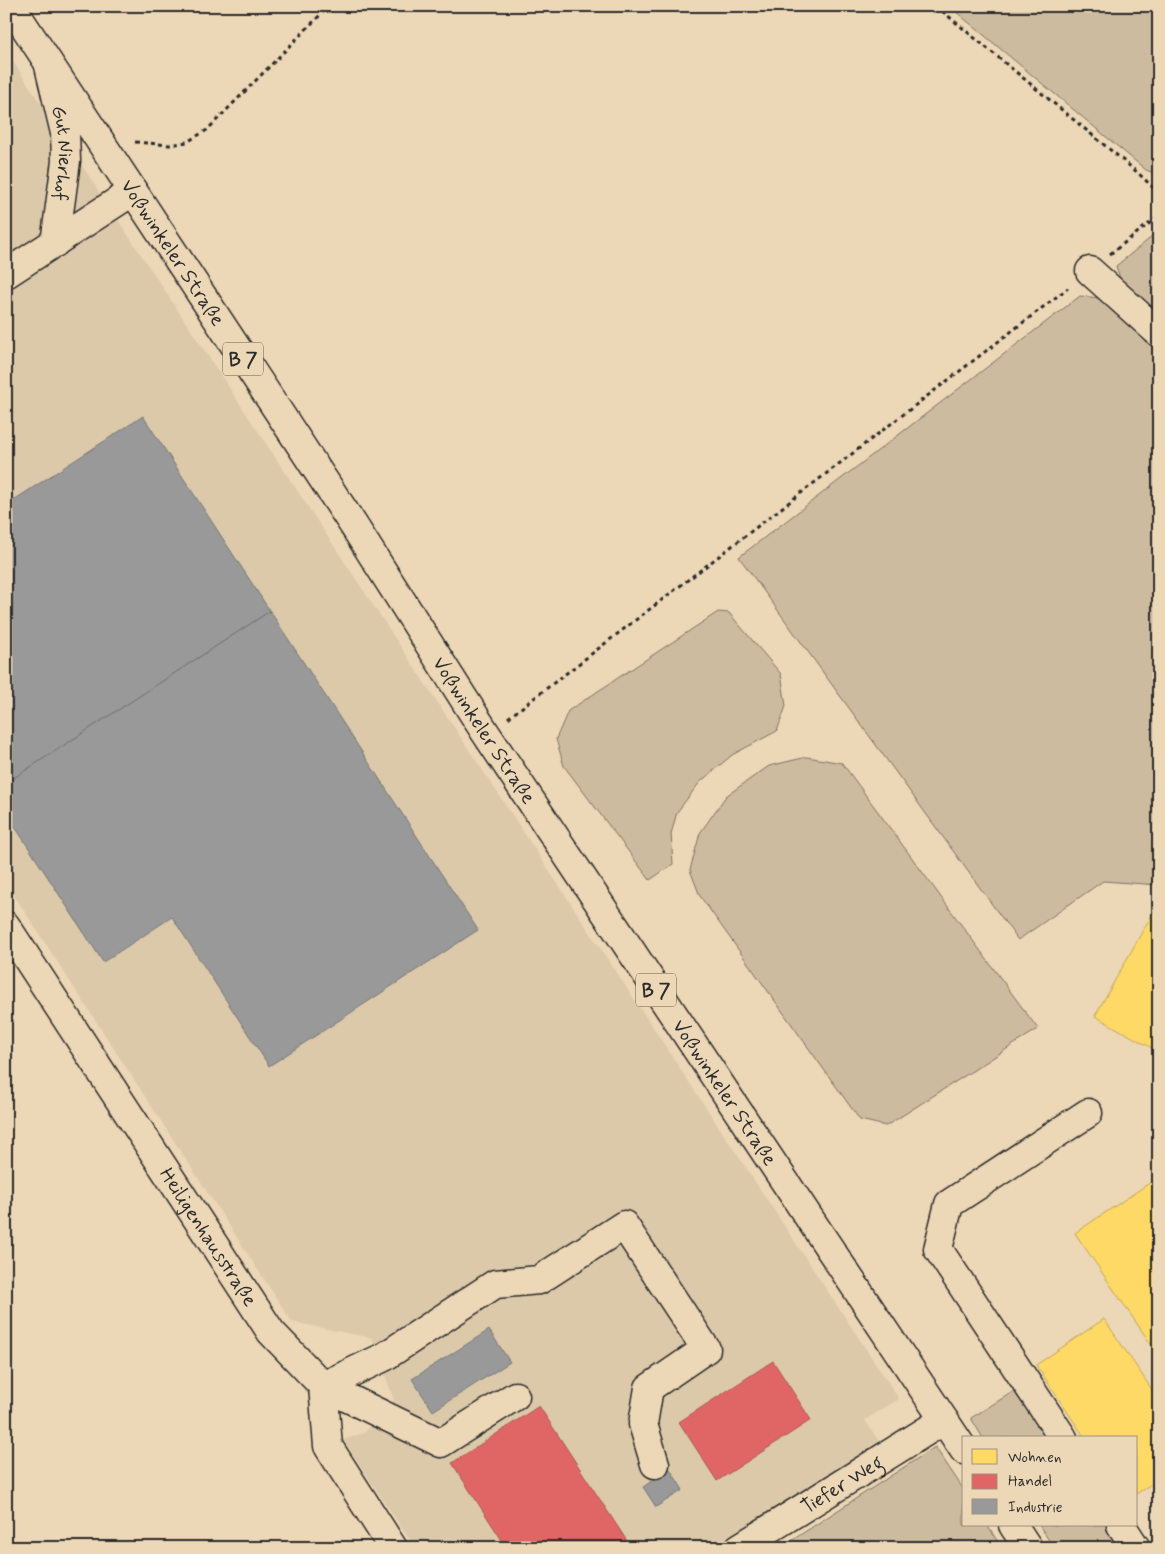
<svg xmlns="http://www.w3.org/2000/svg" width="1165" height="1554" font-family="Mynerve,sans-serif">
	<rect width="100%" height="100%" fill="#ecd7b6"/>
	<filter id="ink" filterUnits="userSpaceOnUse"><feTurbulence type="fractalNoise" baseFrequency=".02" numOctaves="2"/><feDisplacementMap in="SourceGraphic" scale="10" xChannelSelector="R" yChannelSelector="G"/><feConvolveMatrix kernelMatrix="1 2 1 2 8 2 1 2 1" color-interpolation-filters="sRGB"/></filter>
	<g filter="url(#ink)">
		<!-- built -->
		<path fill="#dcc9aa" d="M6 51 899 1399 865 1420 882 1446 726 1548H415L343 1440 364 1433 394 1400 372 1338 292 1322 6 883Z"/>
		<!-- green -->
		<path fill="#cdbba0" stroke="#7c7366" d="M949 6H1159V175L1146 170Z
			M1159 231V320L1123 287 1116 266Z
			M1080 296 1100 298 1159 351V885L1103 881 1018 940 739 557Z
			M718 612 729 613 781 674 786 706 777 731 732 755 700 782 677 812 671 834 673 864 650 880 564 766 556 739 568 711Z
			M807 757 842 763 1038 1029 886 1126 860 1120 700 896 690 870 700 833 726 796 769 766Z
			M1019 1388 1052 1438H983L971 1418Z
			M935 1447 964 1490V1525H987L1002 1548H780Z
			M1039 1525H1110L1125 1548H1054Z"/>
		<!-- homes -->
		<path fill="#ffd966" stroke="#bfa554" d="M1155 909 1159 911V1052L1095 1016Z
			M1157 1178 1159 1180V1356L1075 1233Z
			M1104 1319 1159 1400V1479L1136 1494V1438H1085L1036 1365Z"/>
		<!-- shops -->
		<path fill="#e06666" stroke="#aa5454" d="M773 1361 811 1420 717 1481 679 1422Z
			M539 1406 627 1541 617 1548H507L452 1463Z"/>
		<!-- industry -->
		<path fill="#999" stroke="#787878" d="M143 416 270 611 6 783V505Z
			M270 611 478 930 269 1066 172 917 103 962 6 813V783Z
			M489 1330 510 1362 433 1411 412 1379Z
			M670 1469 683 1490 656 1507 643 1487Z"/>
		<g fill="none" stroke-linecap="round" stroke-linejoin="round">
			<!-- stream -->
			<path stroke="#736b5f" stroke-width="9" d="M1154 6 1159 12"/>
			<defs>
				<g id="minor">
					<path id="s1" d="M49 66 65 133 66 161 55 243"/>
					<path d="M1090 271 1159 333"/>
					<path d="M6 274 132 192"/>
					<path id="s2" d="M6 926 271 1332 323 1386 328 1446 393 1548"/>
					<path d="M323 1386 384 1357 495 1284 539 1280 624 1225 706 1349 649 1388 643 1424 655 1464"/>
					<path d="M323 1386 441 1443 515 1396"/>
					<path d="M1063 1438 938 1249 949 1204 1088 1113"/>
					<path d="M1121 1525 1136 1548"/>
					<path id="s3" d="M739 1548 944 1420"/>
				</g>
				<g id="major">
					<path id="s4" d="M11 6 354 526 485 732 964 1450"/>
					<path d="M1013 1525 1028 1548"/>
				</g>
			</defs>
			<!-- minor casing -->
			<use href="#minor" stroke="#2b2b2b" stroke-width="31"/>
			<!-- major casing -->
			<use href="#major" stroke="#2b2b2b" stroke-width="31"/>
			<!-- path -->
			<path stroke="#2b2b2b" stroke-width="3" stroke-dasharray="4 4" stroke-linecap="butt" d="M936 6 1137 172 1159 193
				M135 142 170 145 187 142 207 130 329 6
				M1110 254 1159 216
				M508 718 1068 288"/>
			<!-- minor -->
			<use href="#minor" stroke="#ecd7b6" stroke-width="28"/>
			<!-- major -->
			<use href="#major" stroke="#ecd7b6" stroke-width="28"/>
		</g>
	</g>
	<g text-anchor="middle" stroke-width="5" stroke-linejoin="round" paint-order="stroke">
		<!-- shield labels -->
		<g fill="#ecd7b6" stroke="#655f55" stroke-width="1">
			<rect x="223" y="342.5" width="40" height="33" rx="4"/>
			<rect x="636" y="973.5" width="40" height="33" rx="4"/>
		</g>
		<g font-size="19" font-weight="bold" fill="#2b2b2b">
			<text x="243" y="366">B 7</text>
			<text x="656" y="997">B 7</text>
		</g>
		<!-- street labels -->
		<g font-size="20" fill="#2b2b2b" stroke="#ecd7b6">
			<text dy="7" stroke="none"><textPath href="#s1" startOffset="89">Gut Nierhof</textPath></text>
			<text dy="7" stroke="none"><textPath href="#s4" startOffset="295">Voßwinkeler Straße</textPath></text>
			<text dy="7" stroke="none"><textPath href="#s4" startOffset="865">Voßwinkeler Straße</textPath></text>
			<text dy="7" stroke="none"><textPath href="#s4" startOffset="1300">Voßwinkeler Straße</textPath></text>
			<text dy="7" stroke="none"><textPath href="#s2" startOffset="371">Heiligenhausstraße</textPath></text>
			<text dy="7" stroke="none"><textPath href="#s3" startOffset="121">Tiefer Weg</textPath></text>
		</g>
	</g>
	<!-- margin -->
	<rect width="1165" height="1554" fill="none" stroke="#ecd7b6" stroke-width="25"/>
	<rect x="12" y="12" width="1140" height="1529" fill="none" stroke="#2b2b2b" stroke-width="2" filter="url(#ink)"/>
	<!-- legend -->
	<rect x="962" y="1436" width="175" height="90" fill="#ecd7b6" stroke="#9f927e"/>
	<rect x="972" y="1449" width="25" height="15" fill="#ffd966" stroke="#9f927e"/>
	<text x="1008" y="1462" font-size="15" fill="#2b2b2b">Wohnen</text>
	<rect x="972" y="1474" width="25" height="15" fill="#e06666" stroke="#9f927e"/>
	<text x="1008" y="1486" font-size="15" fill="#2b2b2b">Handel</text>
	<rect x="972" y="1499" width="25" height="15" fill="#999999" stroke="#9f927e"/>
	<text x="1008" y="1512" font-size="15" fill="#2b2b2b">Industrie</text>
</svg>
